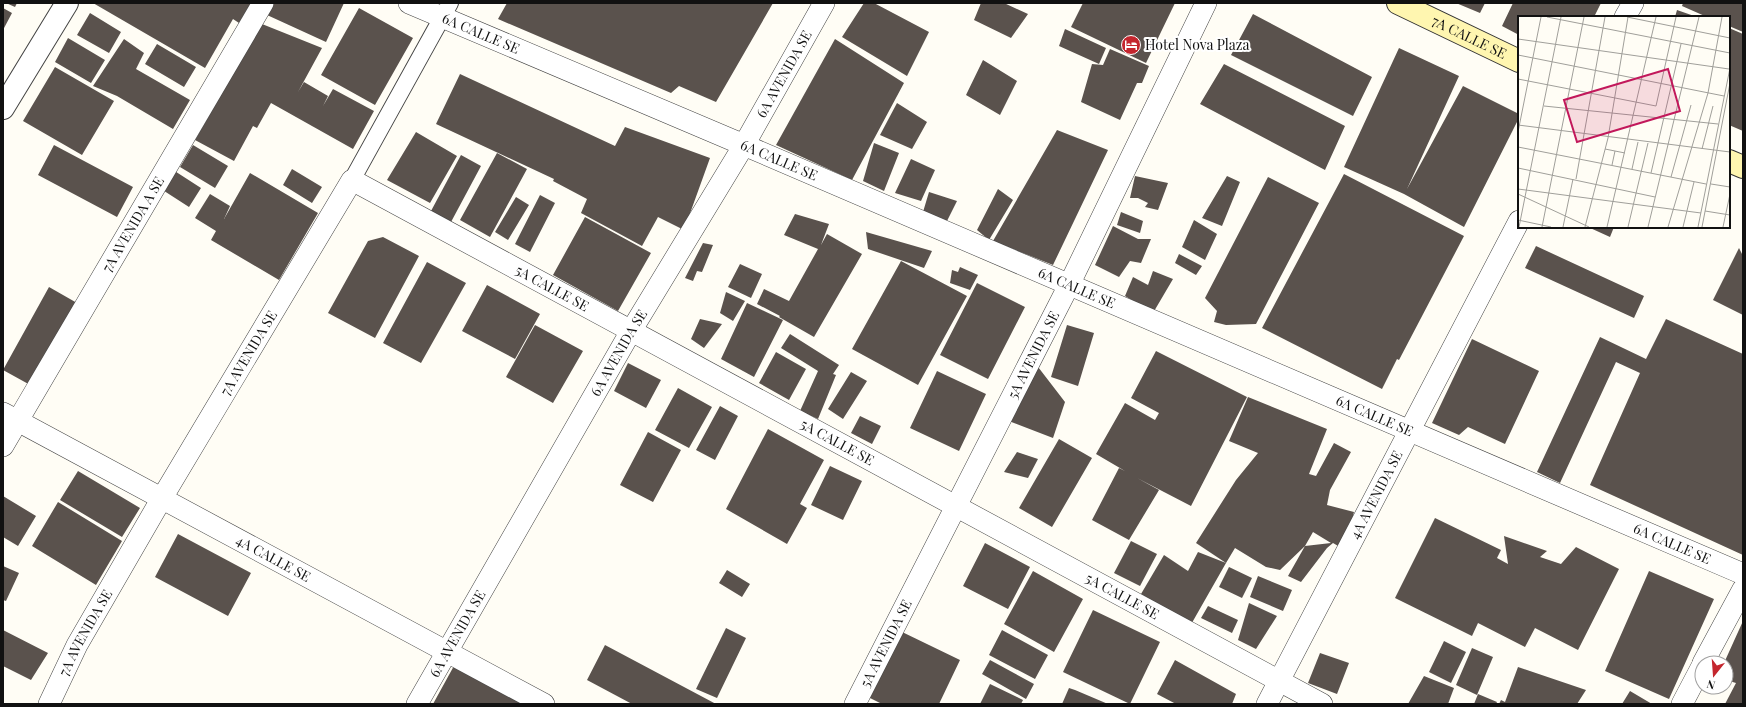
<svg xmlns="http://www.w3.org/2000/svg" width="1746" height="707" font-family="'Playfair Display',serif">
	<rect width="100%" height="100%" fill="#fffdf5"/>
	<!-- building -->
	<path fill="#5a524d" d="M6 3H17L15 7Z
		M93 3H251L239 23 233 19 205 68Z
		M274 3H344L326 42 267 15Z
		M507 3H773L716 102 679 86 671 93 498 19Z
		M864 3H874L929 32 907 76 842 37Z
		M981 3H1004L1028 14 1011 38 974 20Z
		M1083 3H1175L1146 63 1071 27Z
		M1456 3H1485L1480 13Z
		M1513 3H1601L1594 17H1519V35L1502 26Z
		M1683 3H1743V32L1729 26V17H1707L1682 6Z
		M3 8 12 13 3 30Z
		M359 8 413 38 375 105 321 75Z
		M1677 10 1697 17H1675Z
		M90 13 121 32 109 53 77 35Z
		M1253 14 1372 77 1353 116 1231 55Z
		M262 24 322 48 298 92 304 82 328 96 323 106 333 89 374 111 353 149 271 103 257 128 253 126 234 161 195 140Z
		M1729 28 1743 34V131L1729 125Z
		M1065 29 1106 48 1099 64 1059 46Z
		M68 38 105 60 91 83 55 62Z
		M124 39 144 53 136 69 190 100 173 129 117 96 93 86Z
		M835 39 904 83 852 180 776 145Z
		M157 44 196 67 184 87 145 64Z
		M1399 48 1459 76 1407 189 1463 86 1519 114V118L1464 227 1404 194 1344 167Z
		M1110 49 1149 66 1142 83H1137L1120 120 1081 102 1092 64 1103 65Z
		M983 60 1017 81 1000 115 966 95Z
		M1224 64 1345 126 1325 170 1200 104Z
		M55 67 114 101 82 155 23 121Z
		M460 74 615 146 625 127 710 158 684 230 658 217 642 246 581 213 587 199 553 181 554 179 436 124Z
		M897 103 927 122 912 149 880 135Z
		M1057 130 1108 150 1053 265 993 241Z
		M416 132 457 156 430 203 387 180Z
		M874 143 899 153 884 191 863 181Z
		M54 145 133 187 117 217 38 175Z
		M193 145 228 166 215 188 180 167Z
		M497 153 527 169 490 237 460 220Z
		M461 155 481 166 451 222 431 211Z
		M911 159 935 170 921 201 895 193Z
		M170 168 201 188 189 207 158 187Z
		M292 169 322 187 312 203 283 185Z
		M250 173 318 213 279 280 211 240 216 231 195 218 210 194 230 206 224 219Z
		M1344 174 1464 236 1399 360 1397 359 1382 389 1262 328Z
		M1135 176 1168 183 1158 210 1145 207 1148 203 1138 198H1130Z
		M1227 176 1240 182 1222 226 1202 218Z
		M1268 177 1319 203 1256 324 1226 325 1214 322 1217 311 1205 298Z
		M998 189 1013 200 989 240 977 230Z
		M929 192 957 201 947 221 923 212Z
		M540 195 555 203 530 252 515 244Z
		M516 197 529 205 508 240 495 232Z
		M1121 212 1143 221 1140 233 1117 225Z
		M795 214 829 224 821 245 827 234 862 254 814 337 779 317 780 316 757 304 764 289 789 301 818 249 784 235Z
		M585 217 651 253 618 311 553 275Z
		M1194 220 1217 234 1205 260 1182 247Z
		M1113 226 1138 239H1151L1141 263 1130 261 1119 277 1095 265Z
		M1588 227H1614L1610 237Z
		M866 232 932 251 924 268 868 249Z
		M383 237 419 256 375 338 328 313 368 241Z
		M703 243 713 245 702 272 697 271 693 281 685 278Z
		M1536 246 1644 296 1634 318 1525 268Z
		M1739 248 1743 256V315L1713 300Z
		M1179 254 1202 266 1196 275 1175 263Z
		M901 261 967 296 918 385 852 349Z
		M427 262 466 283 421 363 383 343Z
		M740 264 762 274 751 298 728 287Z
		M960 267 978 275 970 290 950 283 952 270 958 272Z
		M1153 271 1173 279 1153 313 1125 296 1133 277 1148 285Z
		M977 283 1025 307 988 379 940 355Z
		M487 285 540 314 515 359 462 331Z
		M49 287 77 303 32 386 3 370Z
		M726 292 745 301 733 321 720 313Z
		M747 303 783 320 754 377 721 359Z
		M700 319 722 324 704 348 691 339Z
		M1666 319 1743 354V555L1590 485 1640 373 1616 362 1560 483 1537 472 1600 337 1646 359Z
		M535 325 583 351 553 403 506 377Z
		M1067 325 1094 333 1078 386 1051 377Z
		M790 334 839 365 833 374 836 375 818 419 800 411 818 371 781 348Z
		M1472 339 1539 371 1505 444 1468 427 1459 435 1432 423Z
		M1156 351 1247 397 1191 506 1137 478 1159 490 1129 540 1092 520 1119 468 1125 471 1096 454 1125 403 1155 420 1159 413 1131 398Z
		M776 352 806 369 789 400 759 383Z
		M628 363 661 380 646 408 614 391Z
		M1035 363 1065 402 1053 438 1006 420Z
		M937 371 986 394 959 451 910 428Z
		M851 372 867 381 843 419 828 409Z
		M678 388 712 407 689 448 655 430Z
		M1248 397 1327 429 1309 474 1316 476 1334 443 1351 452 1330 490 1327 505 1354 512 1345 550 1333 543 1327 548 1301 582 1288 576 1305 546 1331 543 1313 532 1305 546 1280 570 1266 567 1235 548 1226 563 1196 543 1236 480 1258 453 1229 441Z
		M720 406 738 416 715 460 696 450Z
		M860 416 881 426 872 444 851 433Z
		M768 429 824 460 800 504 807 508 787 544 726 509Z
		M648 432 681 450 653 502 620 485Z
		M1059 439 1092 458 1052 527 1019 508Z
		M1017 452 1038 459 1028 478 1004 472Z
		M830 466 862 481 843 520 811 505Z
		M78 471 140 508 122 537 60 500Z
		M3 496 36 516 18 546 3 537Z
		M58 502 122 541 96 585 32 546Z
		M1435 518 1501 550 1497 558 1508 564 1504 536 1547 551 1540 557 1561 564 1576 547 1619 569 1578 650 1535 628 1525 647 1478 623 1472 636 1395 598Z
		M178 534 251 573 228 616 155 577Z
		M1131 541 1157 554 1140 586 1114 573Z
		M985 543 1030 567 1008 609 963 586Z
		M1198 552 1226 563 1189 628 1168 611 1141 594 1164 555 1188 571Z
		M3 566 19 573 6 601 3 600Z
		M1229 567 1252 578 1242 598 1219 587Z
		M727 570 750 584 742 597 719 583Z
		M1033 571 1083 599 1054 652 1004 624Z
		M1649 571 1714 599 1669 699 1605 671Z
		M1258 576 1292 590 1283 611 1250 597Z
		M1249 603 1277 616 1256 649 1238 640Z
		M1208 606 1238 620 1232 633 1201 618Z
		M1093 610 1160 642 1130 704 1063 672Z
		M1743 621V704H1725L1736 683 1726 680V663H1724Z
		M726 628 746 638 717 698 696 689Z
		M3 630 48 653 31 680 3 666Z
		M898 630 960 660 939 704H882L866 696Z
		M1002 630 1048 655 1035 679 989 655Z
		M1444 641 1466 652 1451 683 1429 672Z
		M605 645 716 704H632L587 680Z
		M1472 648 1493 657 1477 695 1456 685Z
		M1320 653 1349 663 1337 694 1308 683Z
		M990 660 1034 684 1026 699 982 674Z
		M1175 660 1236 694 1232 704H1176L1157 694Z
		M455 664 527 704H433Z
		M1518 667 1586 690 1577 704H1499L1501 700 1505 702Z
		M1424 676 1454 688 1448 704H1408Z
		M990 684 1023 700 1021 704H980Z
		M1069 688 1075 690 1108 704H1062Z
		M1630 691 1652 704H1622Z
		M1478 694 1497 702 1496 704H1474Z"/>
	<g fill="none" stroke-linecap="round" stroke-linejoin="round">
		<defs>
			<path id="pedestrian" d="M352 180 450 3"/>
			<g id="minor">
				<path id="s1" d="M409 3 744 145 1743 574"/>
				<path d="M1625 17 1633 3"/>
				<path id="s2" d="M3 413 544 704"/>
				<path id="s3" d="M3 446 263 3"/>
				<path d="M1703 663 1743 589"/>
				<path id="s4" d="M49 704 77 645 162 498 352 180 1322 704"/>
				<path id="s5" d="M417 704 631 331 744 145 824 3"/>
				<path id="s6" d="M855 704 1069 285 1206 3"/>
				<path id="s7" d="M1267 704 1519 221"/>
				<path d="M1682 704 1702 666"/>
			</g>
			<path id="tertiary" d="M3 108 67 3"/>
			<g id="secondary">
				<path id="s8" d="M1398 3 1519 61"/>
				<path d="M1729 161 1743 167"/>
			</g>
		</defs>
		<!-- pedestrian casing -->
		<use href="#pedestrian" stroke="#444" stroke-width="18"/>
		<!-- minor casing -->
		<use href="#minor" stroke="#444" stroke-width="22"/>
		<!-- tertiary casing -->
		<use href="#tertiary" stroke="#444" stroke-width="24"/>
		<!-- secondary casing -->
		<use href="#secondary" stroke="#333" stroke-width="24"/>
		<!-- pedestrian -->
		<use href="#pedestrian" stroke="#fff" stroke-width="16"/>
		<!-- minor -->
		<use href="#minor" stroke="#fff" stroke-width="21"/>
		<!-- tertiary -->
		<use href="#tertiary" stroke="#fff" stroke-width="22"/>
		<!-- secondary -->
		<use href="#secondary" stroke="#fff6b0" stroke-width="22"/>
	</g>
	<!-- icons -->
	<defs>
		<symbol id="hotel-disc" viewBox="-11 -11 22 22"><circle r="9.5" fill="#c4262e" stroke="#fff"/><path d="M-6-4.5h1.5V1H6V5H4.5V3h-9V5H-6ZM-4 0a1.8 1.8 0 1 1 3.6 0ZM.5 0V-2.5h3Q6-2.5 6 0Z" fill="#fff"/></symbol>
	</defs>
	<g fill-rule="evenodd">
		<use href="#hotel-disc" x="1120" y="34" width="22" height="22"/>
	</g>
	<g text-anchor="middle" stroke-width="4" stroke-linejoin="round" paint-order="stroke">
		<!-- street labels -->
		<g font-size="14" fill="#111" stroke="#fff">
			<text dy="5" stroke="none"><textPath href="#s1" startOffset="78">6A CALLE SE</textPath></text>
			<text dy="5" stroke="none"><textPath href="#s8" startOffset="79">7A CALLE SE</textPath></text>
			<text dy="5" stroke="none"><textPath href="#s5" startOffset="729">6A AVENIDA SE</textPath></text>
			<text dy="5" stroke="none"><textPath href="#s1" startOffset="402">6A CALLE SE</textPath></text>
			<text dy="5" stroke="none"><textPath href="#s3" startOffset="257">7A AVENIDA A SE</textPath></text>
			<text dy="5" stroke="none"><textPath href="#s4" startOffset="833">5A CALLE SE</textPath></text>
			<text dy="5" stroke="none"><textPath href="#s1" startOffset="726">6A CALLE SE</textPath></text>
			<text dy="5" stroke="none"><textPath href="#s4" startOffset="404">7A AVENIDA SE</textPath></text>
			<text dy="5" stroke="none"><textPath href="#s5" startOffset="405">6A AVENIDA SE</textPath></text>
			<text dy="5" stroke="none"><textPath href="#s6" startOffset="392">5A AVENIDA SE</textPath></text>
			<text dy="5" stroke="none"><textPath href="#s1" startOffset="1050">6A CALLE SE</textPath></text>
			<text dy="5" stroke="none"><textPath href="#s4" startOffset="1157">5A CALLE SE</textPath></text>
			<text dy="5" stroke="none"><textPath href="#s7" startOffset="236">4A AVENIDA SE</textPath></text>
			<text dy="5" stroke="none"><textPath href="#s1" startOffset="1374">6A CALLE SE</textPath></text>
			<text dy="5" stroke="none"><textPath href="#s2" startOffset="307">4A CALLE SE</textPath></text>
			<text dy="5" stroke="none"><textPath href="#s4" startOffset="1481">5A CALLE SE</textPath></text>
			<text dy="5" stroke="none"><textPath href="#s4" startOffset="80">7A AVENIDA SE</textPath></text>
			<text dy="5" stroke="none"><textPath href="#s5" startOffset="81">6A AVENIDA SE</textPath></text>
			<text dy="5" stroke="none"><textPath href="#s6" startOffset="68">5A AVENIDA SE</textPath></text>
		</g>
		<!-- poi labels -->
		<g font-size="14" fill="#111" stroke="#fff" text-anchor="start">
			<text x="1145" y="50">Hotel Nova Plaza</text>
		</g>
	</g>
	<!-- overview -->
	<g transform="translate(1518 16)">
		<rect width="212" height="212" fill="#fffdf5"/>
		<path fill="none" stroke="#a09f9a" stroke-width="1" d="M29 1 212 37M109 1 212 22M0 23 211 53M0 39 206 80M0 63 138 90 158 1M26 90 200 108M0 109 212 136M0 116 23 1M0 131 188 168M87 133 107 137M184 133 195 90M94 149 97 135M0 152 137 181M114 153 120 126M133 157 163 28M153 161 173 89M58 163 87 1M193 168 212 171M0 173 183 197M0 178 71 211M187 195 212 199M0 204 33 211M1 211 43 1M24 211 66 1M45 211 55 163M67 211 90 122 110 1M89 211 138 1M110 211 130 127M130 211 181 1M150 211 190 77 204 1M165 211 176 166M180 211 212 52M184 211 212 67M205 211 212 178"/>
		<path fill="#c2185b" fill-opacity="0.15" stroke="#c2185b" stroke-width="2" d="M150 53 162 95 59 126 46 84Z"/>
		<rect width="212" height="212" fill="none" stroke="#111" stroke-width="2"/>
	</g>
	<!-- border -->
	<rect width="1746" height="707" fill="none" stroke="#111111" stroke-width="8"/>
	<!-- north arrow -->
	<g transform="translate(1714 675) rotate(197)"><circle r="19" fill="#ffffff" stroke="#a0a0a0"/>
	<path d="M0-3L7 15L0 10L-7 15Z" fill="#c4262e"/>
	<text y="-6" font-size="11" font-weight="bold" text-anchor="middle" fill="#111111">N</text>
	</g>
</svg>
